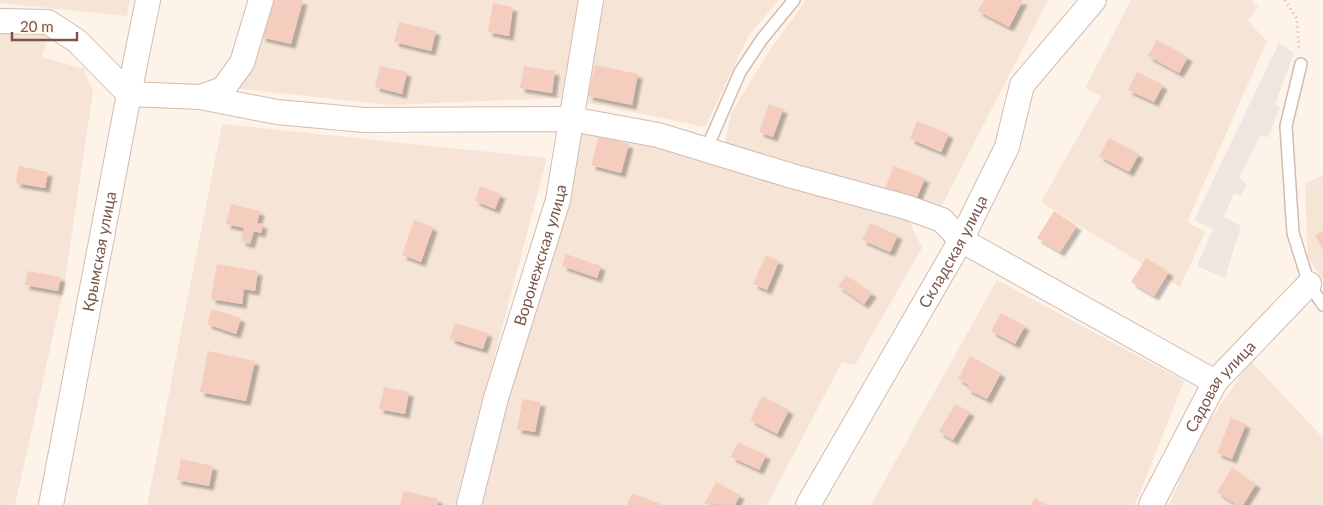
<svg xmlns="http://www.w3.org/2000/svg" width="1323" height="505" font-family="Lato,sans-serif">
	<defs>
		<filter id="shadow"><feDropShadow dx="4.5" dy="4.5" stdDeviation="1" flood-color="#0004"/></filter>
	</defs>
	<rect width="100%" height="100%" fill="#fef3e9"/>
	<!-- residential -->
	<path fill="#f6e4d6" d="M0 0H130L127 16 0 3Z
		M267 0H581L561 98 391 105 239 89Z
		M602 0H779L749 35 705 127 583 102Z
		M806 0H1048L939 211 725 144 731 113 770 50Z
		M1131 0H1251L1258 7 1248 21 1267 41 1187 222 1205 232 1180 287 1041 202 1101 96 1085 88Z
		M0 29 48 36 42 57 84 69 93 92 64 287 15 505H0Z
		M222 124 547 158 455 505H147Z
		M582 131 652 145 908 219 922 248 855 365 842 362 767 505H479L508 395 562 222Z
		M1323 175V280L1308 258 1305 184Z
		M997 280 1184 381 1135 505H871Z
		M1251 361 1323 438V505H1169L1197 439Z"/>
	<!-- industrial -->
	<path fill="#efe6e2" d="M1279 43 1294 53 1275 104 1280 107 1268 137 1260 136 1239 178 1247 184 1241 196 1234 193 1224 217 1241 226 1225 278 1197 266 1213 229 1194 220Z"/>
	<!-- building -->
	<path fill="#f5cdbe" filter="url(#shadow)" d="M271 0H303L291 44 261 37Z
		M984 0H1023L1009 27 978 11Z
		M493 3 513 7 509 36 488 32Z
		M399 22 436 31 431 51 394 42Z
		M1157 40 1188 57 1179 73 1148 56Z
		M595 65 638 74 632 105 588 96Z
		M380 66 407 72 402 94 375 87Z
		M524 66 555 71 552 93 520 88Z
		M1137 72 1163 85 1154 102 1128 90Z
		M769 104 783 109 773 137 759 132Z
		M917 121 949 134 941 152 910 139Z
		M599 136 629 144 621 173 591 165Z
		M1109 138 1139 154 1129 172 1099 156Z
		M19 166 48 172 45 188 16 183Z
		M894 166 925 178 916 200 885 188Z
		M480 186 501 194 495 209 475 201Z
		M231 204 260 211 257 223 263 224 261 233 254 231 250 244 241 241 244 228 226 224Z
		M1054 211 1077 226 1060 252 1037 238Z
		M414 220 433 227 421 262 402 255Z
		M870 223 898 235 890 252 862 240Z
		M1323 231V250L1315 235Z
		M566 254 601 266 597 278 562 266Z
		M766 255 779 261 767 290 753 284Z
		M1146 258 1169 272 1154 296 1131 282Z
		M217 264 258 271 255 291 244 289 242 304 211 299Z
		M28 271 61 277 58 291 25 285Z
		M846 275 872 293 864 304 838 286Z
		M212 309 241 318 236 334 207 324Z
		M1001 313 1025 326 1015 344 991 331Z
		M455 323 488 333 483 349 450 339Z
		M208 351 255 361 246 401 200 392Z
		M970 356 1001 373 987 399 967 389 969 385 958 379Z
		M384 387 409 392 405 414 379 409Z
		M762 396 789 410 777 434 750 420Z
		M523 399 541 402 535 432 517 429Z
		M955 404 970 412 953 440 939 432Z
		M1231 418 1246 424 1232 459 1217 453Z
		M738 442 766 455 759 470 731 457Z
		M181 459 213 466 209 486 177 480Z
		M1232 468 1256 484 1243 505H1237L1217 492Z
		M716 482 740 495 735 505 704 504Z
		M404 491 438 499 437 505H400Z
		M632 493 663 505H627Z
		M1035 498 1047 505H1031Z"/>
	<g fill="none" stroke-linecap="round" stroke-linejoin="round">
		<defs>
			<path id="lane" d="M1301 64 1286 126 1293 233 1309 284 1323 305
				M706 150 740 72 762 39 794 0"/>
			<g id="street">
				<path d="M0 21 48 22 77 41 129 94 200 97 277 112 364 120 571 119 658 135 792 176 906 207 942 220 961 240 1215 382"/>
				<path d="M200 97 223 89 242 63 261 0"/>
				<path id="s1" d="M51 505 129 94 148 0"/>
				<path id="s2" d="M469 505 496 398 558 200 591 0"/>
				<path id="s3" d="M808 505 961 240 1007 147 1022 85 1094 0"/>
				<path id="s4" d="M1151 505 1215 382 1309 284"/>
			</g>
		</defs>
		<!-- lane casing -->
		<use href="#lane" stroke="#d4bbb0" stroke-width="14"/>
		<!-- street casing -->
		<use href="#street" stroke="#d4bbb0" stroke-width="26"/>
		<!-- path -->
		<path stroke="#dbafa0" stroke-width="3" stroke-dasharray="1 4" stroke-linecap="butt" d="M1285 0 1297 19 1299 48"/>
		<!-- lane -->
		<use href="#lane" stroke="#fff" stroke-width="11"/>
		<!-- street -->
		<use href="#street" stroke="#fff" stroke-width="24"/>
	</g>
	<g text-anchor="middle" stroke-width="4" stroke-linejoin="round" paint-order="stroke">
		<!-- street labels -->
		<g font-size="16" fill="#7b554a" stroke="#fff7f0">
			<text dy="6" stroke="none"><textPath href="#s3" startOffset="292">Складская улица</textPath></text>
			<text dy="6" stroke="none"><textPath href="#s1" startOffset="258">Крымская улица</textPath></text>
			<text dy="6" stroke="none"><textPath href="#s2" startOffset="260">Воронежская улица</textPath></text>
			<text dy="6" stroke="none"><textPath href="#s4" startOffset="138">Садовая улица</textPath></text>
		</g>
	</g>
	<!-- scale -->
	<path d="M12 32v8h65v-8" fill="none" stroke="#7b554a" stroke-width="2.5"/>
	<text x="20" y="32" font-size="15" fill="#7b554a" stroke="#fff7f0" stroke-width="4" paint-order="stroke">20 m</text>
</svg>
